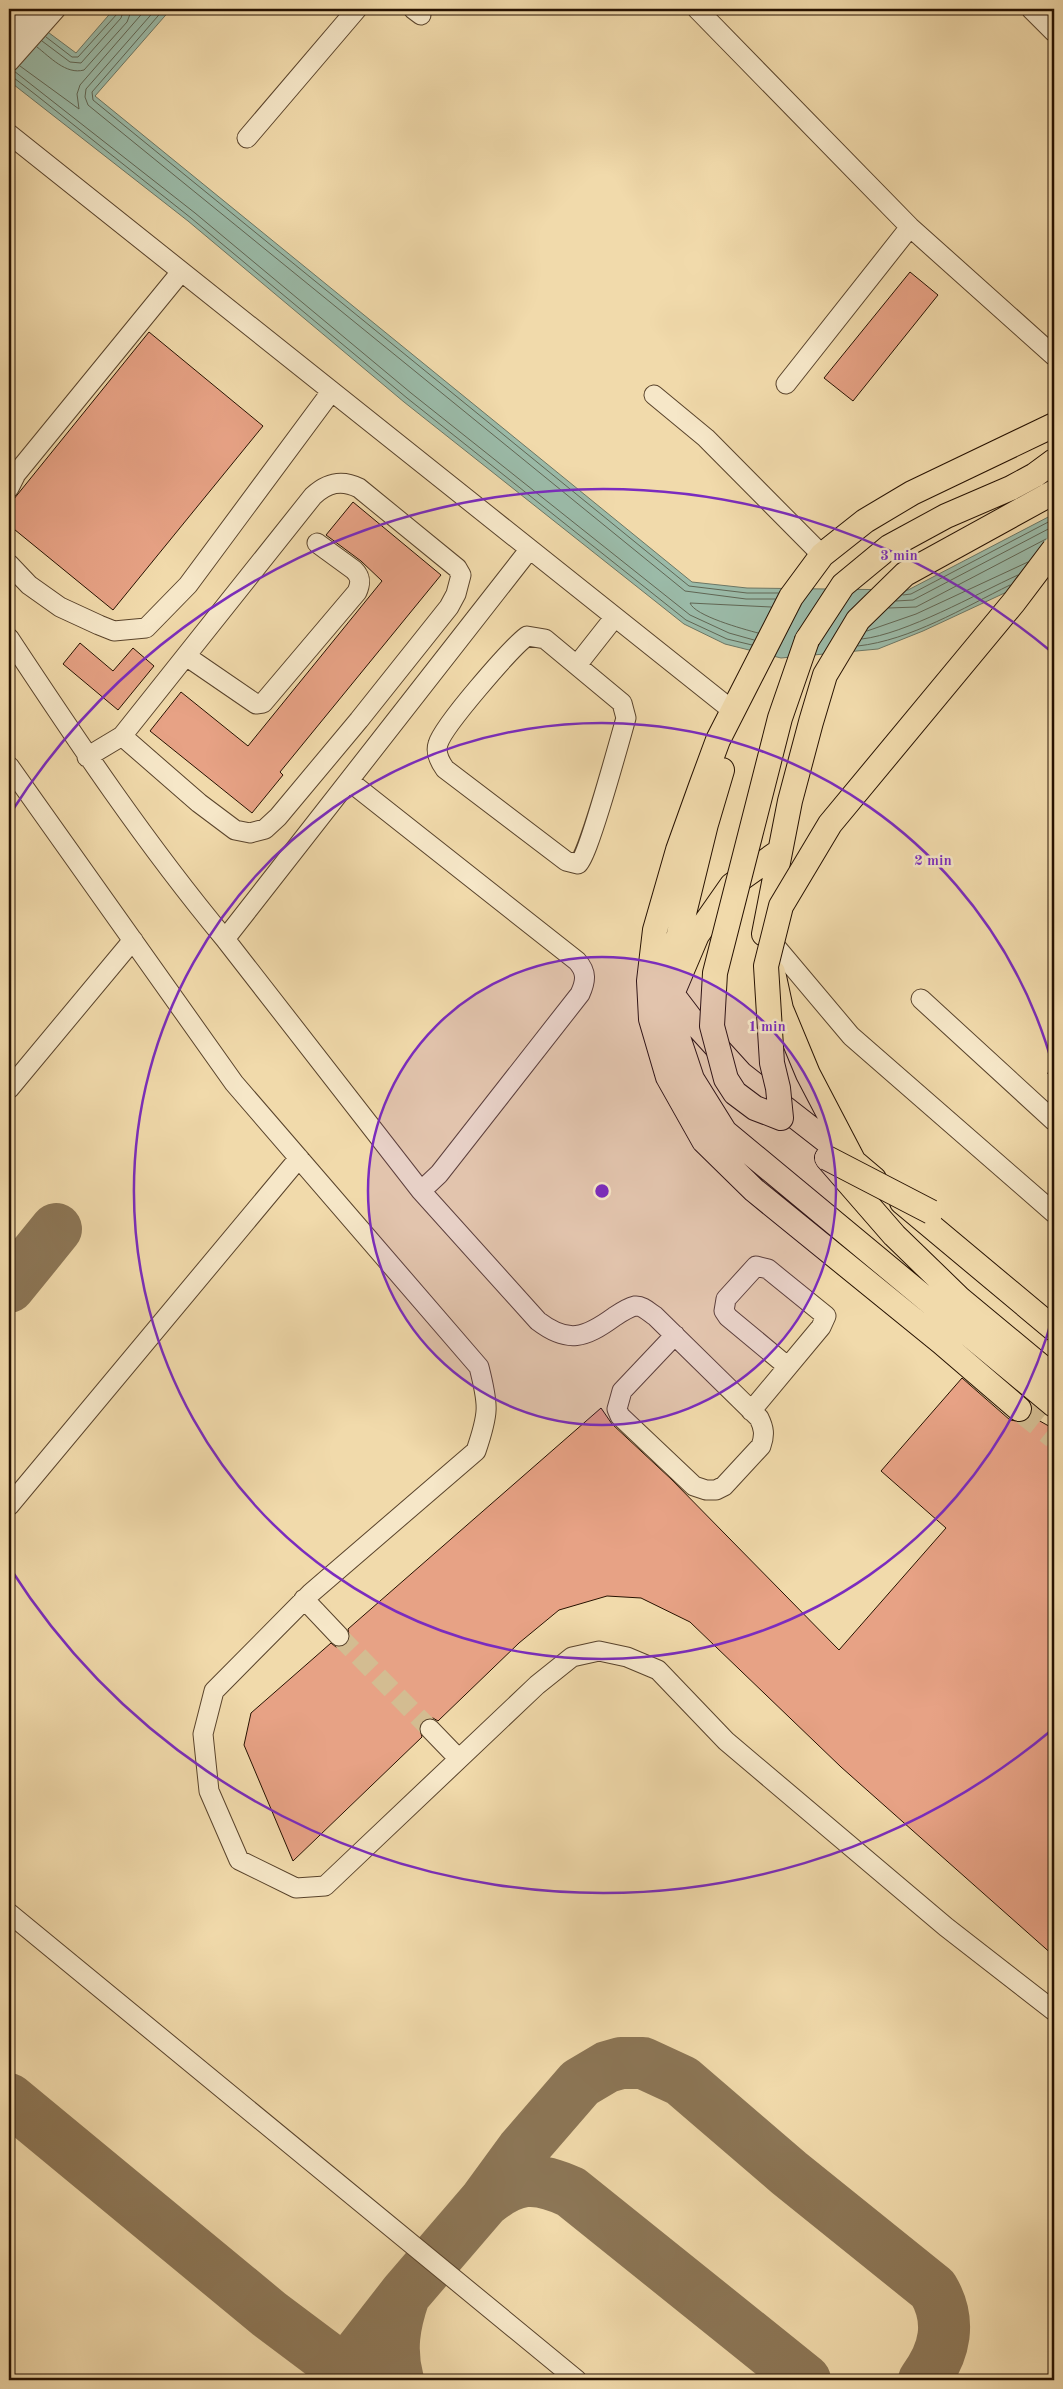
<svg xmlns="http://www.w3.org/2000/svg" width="1063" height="2389" font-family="'Old Standard TT',serif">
	<rect width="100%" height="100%" fill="#f1daab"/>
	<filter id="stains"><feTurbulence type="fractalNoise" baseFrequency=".004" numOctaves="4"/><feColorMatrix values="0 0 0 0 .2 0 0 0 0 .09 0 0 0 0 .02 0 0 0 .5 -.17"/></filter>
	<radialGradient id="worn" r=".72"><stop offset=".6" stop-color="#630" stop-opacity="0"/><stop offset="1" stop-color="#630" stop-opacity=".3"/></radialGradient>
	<!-- water -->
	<path fill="#9bbba9" stroke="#6c7765" d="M9 9H17L76 53 114 9H171L95 96 692 582 747 588 908 590 1054 514V570L923 631 878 649 781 658 725 644 684 624 404 402 188 221 9 81Z"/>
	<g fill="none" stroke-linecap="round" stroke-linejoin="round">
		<!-- shore -->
		<path stroke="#606654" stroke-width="1" d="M156 9 86 89 85 97 88 105 685 591 746 599H775
			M164 9 92 92 93 100 689 586 747 593H778
			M46 37 72 57H78L117 14 118 9
			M42 41 70 62 81 63 121 18 124 9
			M37 47C50 57 66 75 84 70L127 22 132 9
			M20 66 79 109 77 94 80 85 146 9
			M14 71 195 213 411 393 690 615 729 633 754 640
			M9 77 14 78 36 95 191 218 407 398 686 620 727 639 752 645
			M903 595 911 594 1054 519
			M896 601 913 600 1054 526
			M889 608 916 607 1046 539
			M867 631 916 614 1028 562
			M758 633C743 629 695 616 690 603L771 607
			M862 639C906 634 976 594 1018 575
			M858 646C911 640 963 608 1010 585"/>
		<!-- taxiway -->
		<path stroke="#8c7656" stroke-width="52" d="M9 1287 56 1229
			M9 2099 269 2314 357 2380
			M484 2202C515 2177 534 2175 571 2192L805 2380
			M338 2380 405 2294 484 2202 522 2150 580 2083 607 2067 621 2063H643L682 2081 789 2173 933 2289C952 2321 945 2352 924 2380
			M398 2380C390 2350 394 2325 404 2296"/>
	</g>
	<!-- building -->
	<path fill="#e7a285" stroke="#261100" d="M910 272 938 295 853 401 824 378Z
		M149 332 263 426 113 610 9 525V505Z
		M353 502 441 575 280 772 283 775 252 813 150 731 181 692 248 746 382 581 361 561 326 535Z
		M80 643 113 671 133 648 154 666 118 710 63 664Z
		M962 1378 1010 1420 1023 1422 1031 1416 1054 1429V1956L841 1767 690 1622 641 1598 607 1596 559 1610 519 1643 438 1721 433 1718 423 1721 419 1726 422 1737 293 1861 244 1745 251 1713 331 1643 336 1647 346 1644 350 1639 348 1629 601 1408 612 1424 671 1479 839 1650 946 1528 881 1471Z"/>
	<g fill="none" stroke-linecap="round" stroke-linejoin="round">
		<!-- minor-tunnel -->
		<path stroke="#d3bc91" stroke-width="19" stroke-dasharray="19 9" stroke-linecap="butt" d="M339 1636 430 1729"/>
		<!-- major-tunnel -->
		<path stroke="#d3bc91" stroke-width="24" stroke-dasharray="24 12" stroke-linecap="butt" d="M1019 1409 1054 1437"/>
		<defs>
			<path id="minor" d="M413 9 421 15
				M697 9 910 227 1054 356
				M1031 9 1054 32
				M9 37 33 9
				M9 62 56 9
				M9 134 733 711
				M247 138 357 9
				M786 384 910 227
				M654 395 706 438 822 555
				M9 488 16 474 181 272
				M9 564 29 585 60 607 99 625 114 631 146 628 188 585 331 392
				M527 636 545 639 622 703 626 718C620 739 588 857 578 864L566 861 445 769C440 762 435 753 438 744 443 726 511 648 527 636Z
				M9 638C77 741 146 844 225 939L529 550
				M186 656 256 704 263 703 357 592C361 583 361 577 354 570L317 543
				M577 665 614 618
				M87 757 122 736 199 803 235 830 250 833 265 829 278 817 359 720 449 607 456 594 461 575 457 568 359 488C341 479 327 483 313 496L122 736
				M9 766 234 1083 479 1367C489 1406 489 1413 476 1451L311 1593 214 1691 203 1734 209 1791 239 1860 296 1888 325 1886 537 1685 572 1657 599 1651 627 1657 658 1670 726 1741 946 1927 1054 2011
				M349 781 577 961C587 972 586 981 580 994L439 1174 421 1191
				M766 935 851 1036 1054 1213
				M225 939 421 1191 538 1321C568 1344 585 1338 614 1317 620 1313 627 1308 635 1306 642 1305 649 1312 655 1316L759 1418C764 1428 765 1435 761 1446L724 1486 716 1490H706L694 1486 620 1416 617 1409 622 1391 675 1335
				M921 999 1054 1121
				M9 1089 133 940
				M751 1411 821 1327 826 1316 768 1269 756 1266 726 1299 724 1311 728 1317 787 1366
				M9 1506 299 1158
				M304 1599 339 1636
				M430 1729 459 1759
				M9 1913 577 2380"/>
			<path id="major" d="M807 640 843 585 889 547 946 516 1011 488 1035 475 1054 461
				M722 770 706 824 677 942 671 983 675 1028 692 1079 725 1132 1054 1405
				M780 851 732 885 697 935 672 994 691 1019 741 1074 846 1156
				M764 934 790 801 811 722 825 675 858 620 905 574 1054 492
				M773 972 781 1009 808 1074 854 1162 874 1179
				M827 1158 894 1235 960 1299 1054 1377
				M902 1202 1054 1329
				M1019 1409 941 1342 754 1190 704 1141 668 1077 651 1019 649 981 655 930 678 850 701 786 718 740 791 597 822 555 865 521 912 493 1054 425"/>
		</defs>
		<!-- minor casing -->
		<use href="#minor" stroke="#59432b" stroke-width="21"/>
		<!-- major casing -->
		<use href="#major" stroke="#261100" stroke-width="26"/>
		<!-- path -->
		<path stroke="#261100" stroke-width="3" stroke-dasharray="1 2.5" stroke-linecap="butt" d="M1054 1064 1048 1075 1054 1080"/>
		<!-- minor -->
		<use href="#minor" stroke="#f6e7c8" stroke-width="19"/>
		<!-- major -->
		<use href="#major" stroke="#f1daab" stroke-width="24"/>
		<defs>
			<path id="major-bridge" d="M807 640 780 718 715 973 712 1026 726 1079 735 1093 755 1108 781 1118 778 1088 772 1063 766 966 781 906 830 824 1014 602 1054 549
				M827 1158 931 1212"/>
		</defs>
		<!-- major-bridge casing -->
		<use href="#major-bridge" stroke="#261100" stroke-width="26" stroke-linecap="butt"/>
		<!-- major-bridge -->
		<use href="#major-bridge" stroke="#f1daab" stroke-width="24"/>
	</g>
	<!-- distance rings -->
	<circle cx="602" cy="1191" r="234" fill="#7b2cbf" fill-opacity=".12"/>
	<g fill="none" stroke="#7b2cbf" stroke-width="2.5">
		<circle cx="602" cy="1191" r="234"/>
		<path d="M1054 1312A468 468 0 1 1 1054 1070"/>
		<path d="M1053 1729A702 702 0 0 1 10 1568M10 814A702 702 0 0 1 1053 653"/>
	</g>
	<circle cx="602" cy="1191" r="8" fill="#7b2cbf" stroke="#f6e7c8" stroke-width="2.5"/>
	<g font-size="15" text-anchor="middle" font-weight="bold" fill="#7b2cbf" stroke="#f6e7c8" stroke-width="5" stroke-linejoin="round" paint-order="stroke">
		<text x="899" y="560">3 min</text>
		<text x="933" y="865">2 min</text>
		<text x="767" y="1031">1 min</text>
	</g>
	<!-- margin -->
	<rect width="1063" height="2389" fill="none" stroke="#f1daab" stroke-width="30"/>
	<rect x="10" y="10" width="1043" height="2369" fill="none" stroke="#261100" stroke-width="2.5"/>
	<rect x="15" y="15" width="1033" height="2359" fill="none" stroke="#261100"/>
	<rect width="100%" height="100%" filter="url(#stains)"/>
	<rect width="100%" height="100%" fill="url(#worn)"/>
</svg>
